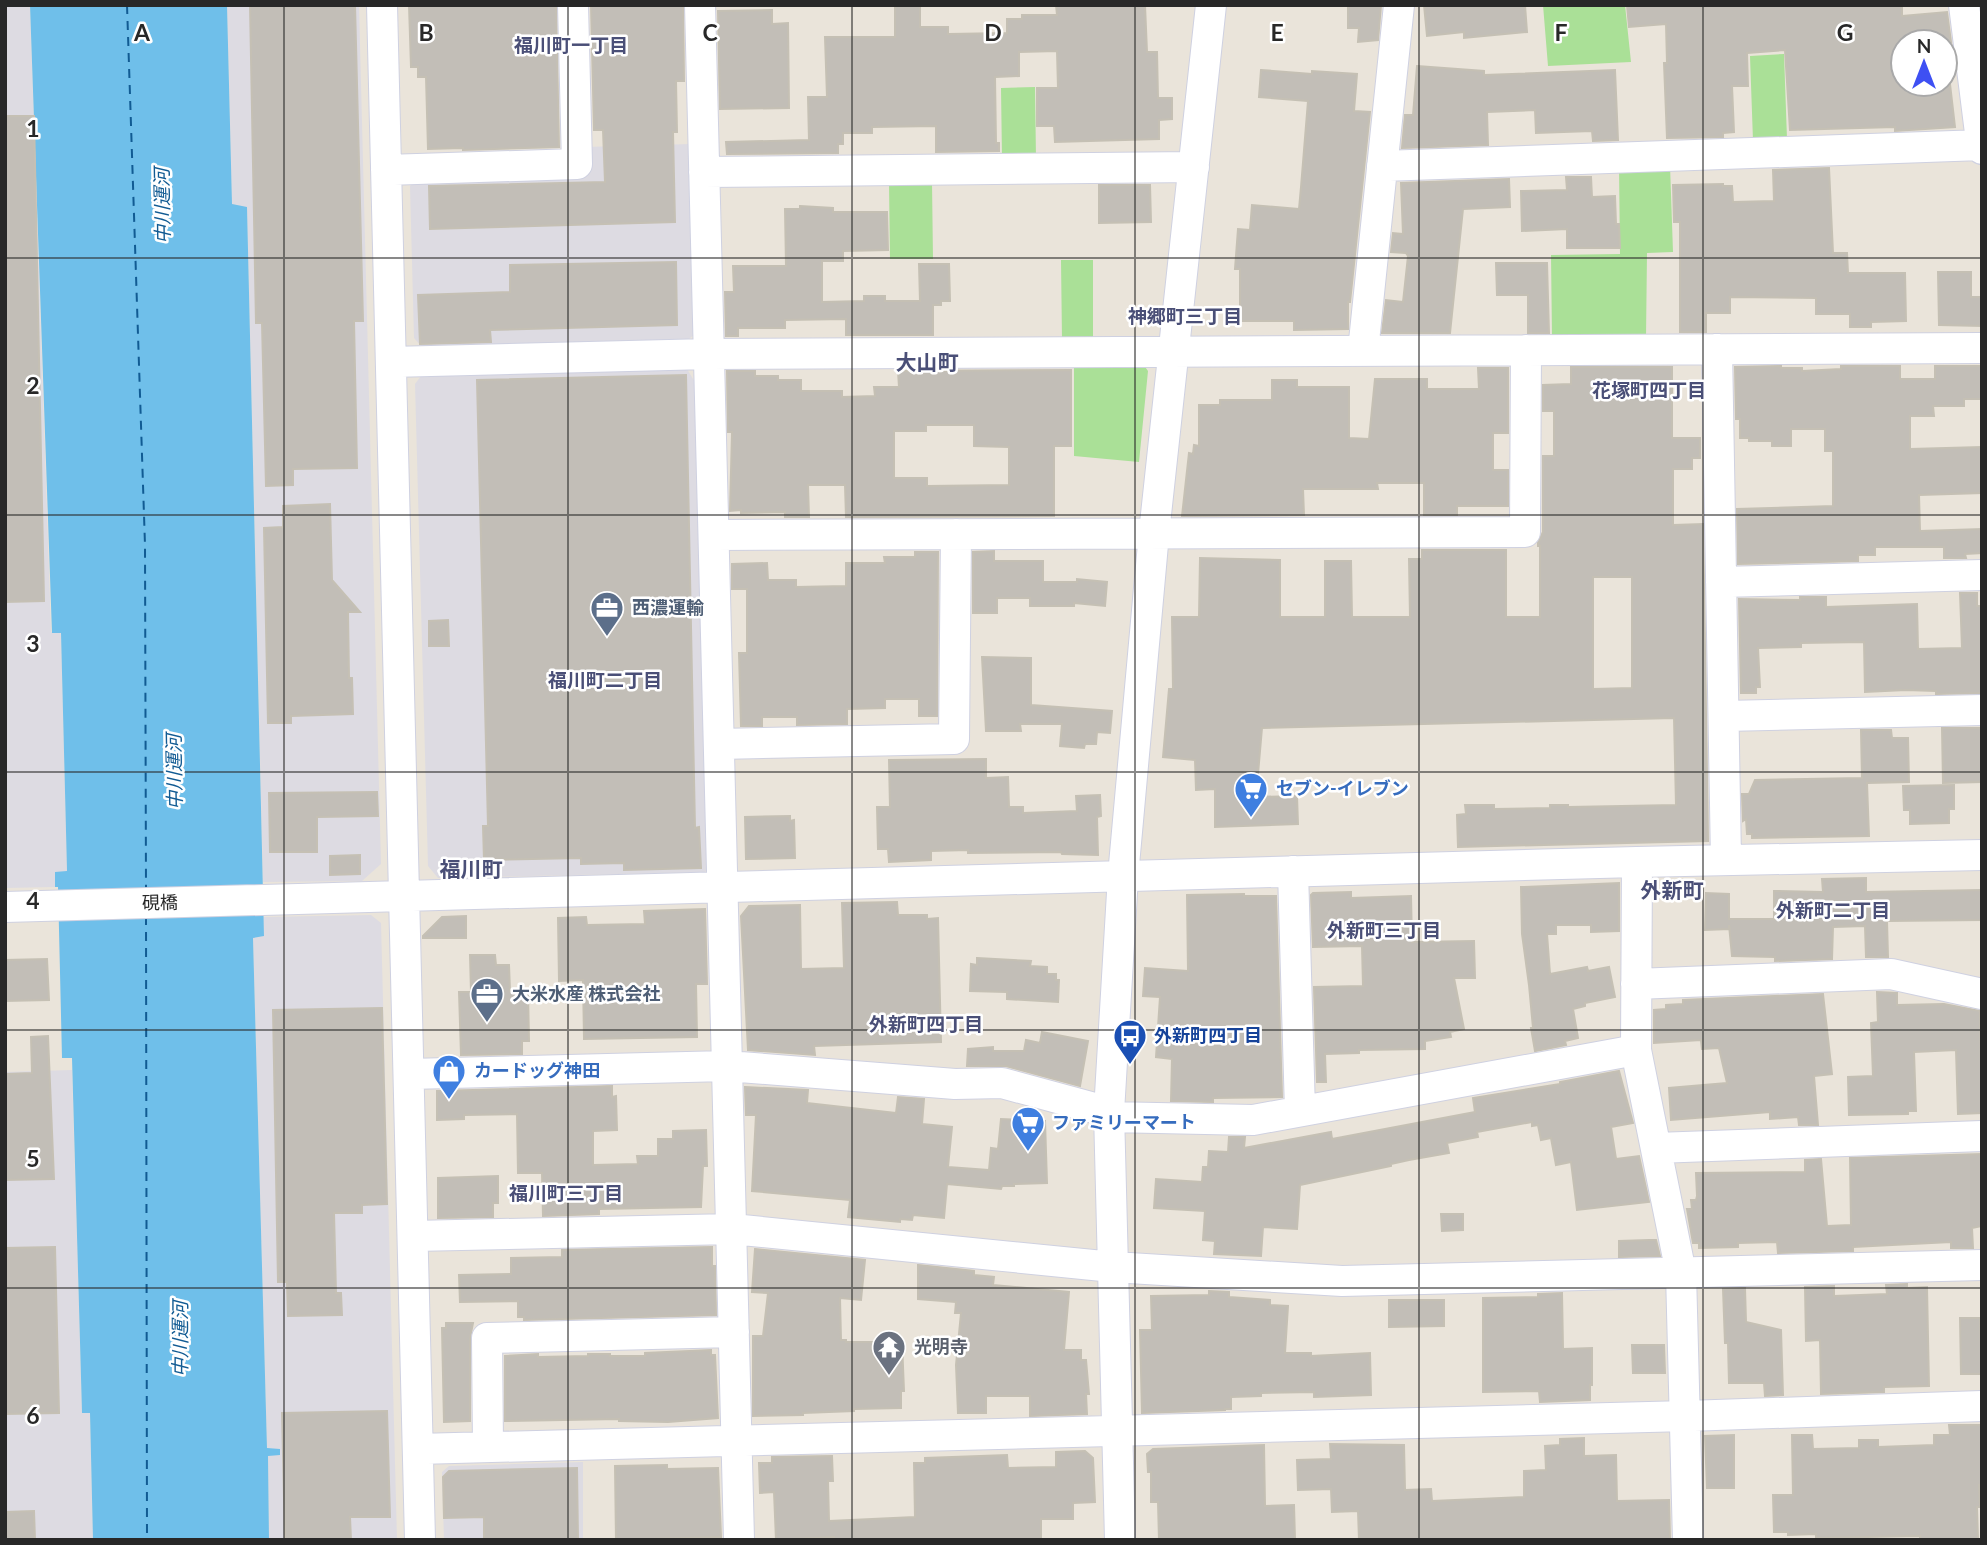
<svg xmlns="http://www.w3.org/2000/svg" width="1987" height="1545" font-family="Lato,'Noto Sans JP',sans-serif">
	<rect width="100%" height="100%" fill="#eae4da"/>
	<!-- industrial -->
	<path fill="#dddbe2" d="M5 5H30L51 632 61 633 67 872H55V887L5 888Z
		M227 5H359L381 864 362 881 263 882 247 208 232 205Z
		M691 144 696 333 689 339 422 347 414 338 410 186 418 178 585 147Z
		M687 369 696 384 709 867 705 872 438 878 428 866 415 384 421 376Z
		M371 915 381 923 397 1540H269L268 1455 280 1449H267L253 937 264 936 263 917Z
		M72 1070 82 1412 90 1413 93 1540H5V1072Z
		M583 1462V1540H444L442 1472 449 1466Z"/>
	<!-- green -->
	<path fill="#aae097" d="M1543 5H1625L1631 62 1548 66Z
		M1784 54 1787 139 1753 141 1750 56Z
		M1035 87 1036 159H1002L1001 88Z
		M1670 165 1673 252 1647 253 1646 338H1552L1551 255 1620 254 1619 166Z
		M932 182 933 259H890L889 183Z
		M1061 260H1093V341L1062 340Z
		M1143 364 1148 371 1139 462 1074 456V365Z"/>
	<!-- water -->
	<path fill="#6fbfea" d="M30 5H227L232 204 247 207 264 936 253 938 267 1448 280 1449V1455L268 1456 269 1540H93L90 1413H82L72 1058H62L58 887H55V872L67 871 61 633H52Z"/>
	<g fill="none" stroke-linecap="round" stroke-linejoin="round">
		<!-- ferry -->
		<path stroke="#115b93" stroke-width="2" stroke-dasharray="9 7" stroke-linecap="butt" d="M127 5 145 545 146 889
			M146 916 147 1540"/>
	</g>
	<!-- building -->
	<path fill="#c2beb7" stroke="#c5c0b4" stroke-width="2" fill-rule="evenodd" d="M250 5H355L363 321H354L357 468 293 469V485L266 486 262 323H256Z
		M409 5H556L559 147 463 150V148L428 149 426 77H418V67H411Z
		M591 5H683L684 81H676L677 132H673L675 222 430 229 429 186 605 182 603 130H594Z
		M895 5H920V27H948V34L1007 33V19H1022V15H1057L1056 5H1145L1147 52H1157L1158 98H1172V119L1159 120V139L1055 142 1054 126H1037V88H1058L1057 51 1019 52V76L995 77 996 143H999V151L936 152V126L872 127V133H843V144H838V153L727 154 726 142 809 140 808 97H827L825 37H895Z
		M1348 5H1381L1378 40 1358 42 1359 28H1348Z
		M1424 5H1525L1527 32 1464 38V32L1427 36Z
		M1627 5H1902V16L1947 12 1951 42H1903V84H1950L1955 127 1895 131V127L1790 130 1785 50 1747 53 1748 86H1732L1734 132 1723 133V137L1667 138 1664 63H1667L1666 24 1629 27Z
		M772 10V24L788 23 789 108 720 109 718 11Z
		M1417 66 1484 71V75L1615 70 1618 140 1593 141 1592 131 1536 133 1535 110 1487 112 1488 145 1402 148 1405 115H1413Z
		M1261 70 1312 74V71L1357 74 1354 111 1370 112 1350 302H1348V329L1294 330V321H1240V269H1235L1238 229 1250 230 1252 205 1299 209 1301 187 1308 101 1259 97Z
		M5 116H34L44 601 5 602Z
		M1829 168 1833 253H1847L1848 273H1905L1906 321 1871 322V327H1850V314H1816V298L1730 297V313H1706V332H1680V222H1674L1673 185 1723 184V186H1732L1733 202 1774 201 1773 170Z
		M1566 177H1591L1592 197 1615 196 1616 224H1619L1620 248H1567V229L1522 231 1521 191 1567 190Z
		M1509 179 1510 207 1463 209 1450 333H1382L1386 300 1403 302 1408 256 1406 253 1391 252 1393 233 1403 234 1401 183Z
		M1099 185H1150L1151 222 1099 223Z
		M800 206 833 208V212H887L888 250 843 251V261H822V302L864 301V296H885V301H920L919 264H949L950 301H941V305H933V335H846V319L785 320V328H738V336H726L725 292H734L733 266H786L785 209H800Z
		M676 262 677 325 490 330 491 342 420 344 418 295 510 292V265Z
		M1496 263H1547L1549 333H1528V295H1497Z
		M1938 272H1971V297H1982V326L1939 325Z
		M1781 366V368H1802V371L1841 369V366H1900V379H1935V366H1982V399H1964V406H1933L1934 416H1910V449L1981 447 1982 493 1919 495 1920 531 1982 529V553L1965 554 1966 558H1944V547H1875V555H1858V561L1738 564 1737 509 1833 506V451H1825V429H1791V446H1772V441H1749V438H1740V419H1736L1735 367Z
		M1571 367H1672V438H1700V458H1692V469H1673V525L1703 524 1708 841 1458 847 1457 815 1466 814 1465 805H1494V809L1550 808V805H1568V807L1676 805 1674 718 1262 728 1256 797 1297 796 1298 824 1215 827V789L1196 790 1195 760 1163 757 1169 689H1173L1172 617H1199L1200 558 1280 560V617H1325V561H1351L1352 617H1410L1409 559H1422V550H1506V617H1540V546H1538V543L1543 532V456H1554V411H1543V385L1571 384ZM1593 577H1632V688L1593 689Z
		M1478 368H1508V433H1493V470H1508V506H1457V515H1424V483H1377L1378 489H1303L1304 515 1182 516 1189 453 1193 454 1194 445 1199 446V405H1220V400H1272V380H1297V387H1349V438L1369 439 1375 379H1427V389H1479Z
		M1071 370V446H1054V516L846 517 845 485H808L809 517H785V512L741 513V510L730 511 732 432H728L727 371H755V376H778V380H801V391H842V397L875 396 874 387H899L898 371ZM926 425H974V446L1009 447V485L927 486V478H894V431H926Z
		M686 375 695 828 699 827 701 868 624 870V863L581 864V858L484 860 483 826H488L477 380Z
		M330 504 332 580 360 612H348L349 678H352L353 714 291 716V723H268L264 528 283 527V506Z
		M994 551V561H1043V582H1077V579L1107 582 1105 606 1074 603V606H1030V598H997V613H973V552Z
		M915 552H938L937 716H919V699H885V708L847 709V724L797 725V717H762V726H741L739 653H747V589H732V564L767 563 768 580H796V587L846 586V563H885L884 557H915Z
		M1960 593H1977V606H1982V693L1936 694V691L1906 690 1865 692 1864 642 1801 643V647L1758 648 1760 687H1756V693H1741L1739 599 1800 600V597H1826V607L1917 604 1918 649 1962 648Z
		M448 620 449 646H429V621Z
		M982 657 1031 658V705L1112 711 1110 733 1097 732 1096 744H1085L1084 748 1060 746 1062 724H1020L1021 731H986Z
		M1942 728H1982V782L1943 783Z
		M1861 730H1891L1892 738H1908L1909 782 1867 783 1869 836 1752 838V834H1747L1746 819 1743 821 1742 794H1749L1755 780 1862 778Z
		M986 759V778L1008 777 1009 807H1023V813L1077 811 1076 796 1100 795 1101 816 1097 817 1098 855 1062 854 1061 852 968 853V850L931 851V860L889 862 888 849H878L877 807H890L889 760Z
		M1954 785V809H1949V823L1910 824V810H1904L1903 786Z
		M377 792 378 816 317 817V852H270L269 793Z
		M790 816V821L794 820 795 858 746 859 745 817Z
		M360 855V874L330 875V856Z
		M1866 878V892L1982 890V920L1887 921 1888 957H1866L1865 926 1833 927 1832 959 1775 961V957L1732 956 1729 925V929L1705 930 1706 893 1729 894V919H1774V891L1823 892 1822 879Z
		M1619 883V931L1591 932V925H1556V934H1547L1550 974 1587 967 1588 971 1609 967 1615 997 1585 1003V1006L1573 1009 1578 1038 1565 1041 1566 1045 1535 1051 1531 1028H1533L1529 985 1522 934 1521 887Z
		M1351 892V898L1411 896 1412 942 1474 941 1475 978H1454L1464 1029 1450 1032 1451 1037 1425 1041V1049L1359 1050V1053L1325 1054 1326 1082H1317L1314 987 1363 986 1362 946 1313 947 1311 895 1313 893Z
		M1244 894V896H1276L1282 1097 1213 1098V1102L1171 1101 1172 1059 1156 1057 1160 997 1143 996 1145 968 1188 971 1187 895Z
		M897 902 898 915H927V919L938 918 941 1042 814 1046 815 1055 748 1050 741 916 749 906 800 905 801 969 844 968 842 903Z
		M705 909 707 984H696L697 1037 584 1039 583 980 559 981 558 918 586 917 587 925 645 924 644 911Z
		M466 916V938H423V936L442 917Z
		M470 955H495L496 965H509L510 991H528L529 1041H522V1054L461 1055 459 992H471Z
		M977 958 1031 961 1030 966 1047 967V974H1056V980H1059L1058 1002 1007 999V992L970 991 971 964 977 965Z
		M47 959 49 1000 5 1001V960Z
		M1877 992 1897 993V1005L1944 1004 1980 1011 1982 1113 1958 1114 1956 1050 1914 1052 1916 1111H1908V1114L1849 1115 1848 1077 1873 1076 1871 1023 1878 1022Z
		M1823 994 1832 1074 1814 1076 1818 1125H1799L1798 1117 1770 1119V1112L1671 1120 1669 1088 1727 1083 1719 1048 1702 1049 1701 1040 1654 1043V1010L1666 1009V1005L1683 1004V1000Z
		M382 1008 387 1204 362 1205V1213H334L336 1293H341L342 1315 288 1316 287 1282H278L273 1010Z
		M1042 1032 1088 1041 1080 1086 1006 1066H967L968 1049 993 1047V1051H1024L1026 1040 1040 1043Z
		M48 1036 54 1179 5 1180V1074L32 1073 31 1037Z
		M1619 1071 1633 1123 1611 1127 1616 1159 1639 1156 1649 1202 1577 1210 1571 1162 1556 1165 1551 1138 1541 1140 1538 1125 1532 1126V1122L1477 1132 1478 1137 1447 1143 1449 1153 1409 1160 1391 1164V1166L1300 1185 1297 1229 1263 1227 1261 1256 1214 1254 1215 1241 1203 1240 1205 1211 1154 1208 1156 1179 1202 1182 1203 1167H1208L1209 1151 1228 1152 1229 1137H1245L1244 1148 1331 1132 1332 1139 1475 1112 1473 1098 1560 1084V1082Z
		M612 1086V1097L616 1096 617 1130 593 1131V1165L638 1164 637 1156H658V1139H673V1131L706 1130 707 1166H703L701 1207 599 1209V1214L543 1216 542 1173H518L517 1114 464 1115V1119L437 1120V1091Z
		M745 1087 808 1090 807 1103 896 1113 898 1097 924 1099 922 1124 952 1127 948 1167 989 1170 991 1148 998 1149 1001 1119 1045 1121 1047 1183 1014 1184V1186H1002L1001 1189 947 1184 944 1218 913 1215 912 1220 900 1219V1222L848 1217 850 1200 752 1191 756 1115H746Z
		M1982 1154V1226L1972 1228 1973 1248H1951V1242L1853 1247V1251L1778 1253 1777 1242 1738 1243V1247L1699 1248V1243H1693L1687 1209H1692L1691 1200H1696L1697 1196 1696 1173 1805 1172V1160L1821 1159 1827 1226 1851 1225 1850 1158Z
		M498 1176V1203H493V1217L438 1218V1178Z
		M1441 1214H1463V1230L1442 1231Z
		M1649 1240H1656L1660 1256 1619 1257V1241Z
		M55 1247 59 1413 5 1414V1248Z
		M712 1247V1266H715L716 1315 524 1320V1317H518V1301L460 1302 459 1275 511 1274V1258L562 1257V1250Z
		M755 1249 865 1260 861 1300 840 1298 841 1340H846V1342H902L904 1391H901V1408L854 1409V1411L803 1413V1415L753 1416V1336H763L768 1293 752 1292Z
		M918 1265 974 1271V1275L994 1277 993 1285 1069 1292 1064 1350H1081V1360H1086L1089 1394H1086L1087 1414 1030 1416V1396H986V1413H958L956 1365 961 1313H955L956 1302 918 1299Z
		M1907 1284V1288L1927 1287 1929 1386 1884 1387V1392L1821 1394 1820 1340 1806 1341 1805 1287 1834 1286V1296L1887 1294 1886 1285Z
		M1745 1288 1746 1322 1781 1330 1783 1395 1765 1396 1764 1383H1729L1728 1343H1725L1723 1289Z
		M1209 1291 1229 1292V1297L1270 1300V1305L1288 1306 1285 1353H1311V1356L1370 1353 1371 1395 1314 1397V1392L1261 1393V1396L1231 1397V1409H1225V1410L1142 1413 1140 1330H1152L1151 1296 1209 1295Z
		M1562 1293 1563 1349 1592 1348V1385H1590V1400L1540 1402 1539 1391 1483 1392V1298L1538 1297V1294Z
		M1389 1300H1444V1326L1389 1327Z
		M1960 1318H1980L1982 1374H1961Z
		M446 1323H473L470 1338V1421L444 1422 442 1328H446Z
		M1632 1345H1664L1665 1373H1633Z
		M711 1350V1355H715L718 1418 668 1422 619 1421V1419L505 1421V1356L538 1354V1357L588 1356V1354H610V1356H645V1353Z
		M387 1411 390 1517H350L351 1540H285L282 1413Z
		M1949 1425H1982V1485H1979L1980 1507H1977L1978 1540H1920V1536L1816 1538V1534L1788 1535V1532H1774L1773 1495H1793L1792 1435H1812L1813 1449 1859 1448V1440H1878V1447L1934 1445V1435H1950Z
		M1734 1435V1488H1707L1705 1436Z
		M1584 1438V1456L1616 1455 1617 1501 1669 1500 1670 1540H1359L1358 1511 1332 1512 1331 1489 1298 1490 1297 1460 1331 1459 1330 1444 1404 1445 1405 1490 1431 1489 1432 1501 1524 1497V1471L1546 1470 1545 1446 1560 1445V1439Z
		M1264 1445 1265 1506 1294 1505 1295 1540H1159L1158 1502H1151V1472H1148L1147 1454 1153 1449Z
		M1085 1451 1093 1458 1095 1502 1073 1503V1519H1041V1540H834V1537L776 1540 774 1492 760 1493 759 1463H772V1457L832 1456 833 1481H828L829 1521 915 1517 914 1463H925V1458L1007 1455 1008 1468 1056 1467V1452Z
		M667 1465V1469L718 1468 721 1537 616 1540 615 1466Z
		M577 1468 578 1540H484V1517L444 1518 443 1477 449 1471Z
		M34 1511 35 1540H5V1512Z"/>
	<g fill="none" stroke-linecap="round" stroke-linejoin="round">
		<defs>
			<path id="minor" d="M382 5 420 1540
				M700 5 739 1540
				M1964 5 1982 149
				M1382 166 1982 145
				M386 170 577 164 573 5
				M704 172 1194 167
				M1717 349 1726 860
				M1363 351 1399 5
				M391 362 709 354 1982 348
				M714 535 1525 532 1526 350
				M1721 582 1982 575
				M1724 716 1982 710
				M719 744 954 739 956 534
				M1637 862 1636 1050 1681 1273 1688 1540
				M1293 871 1300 1111
				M5 907 1637 862 1982 855
				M1636 984 1891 974 1982 994
				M409 1074 727 1066 955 1084 1002 1083 1109 1112
				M1109 1117 1253 1120 1636 1050
				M1656 1148 1982 1136
				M413 1236 732 1229 1113 1267 1342 1281 1982 1265
				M488 1447 487 1338 734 1332
				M418 1449 1687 1416 1982 1406
				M1120 1540 1109 1112 1123 876 1154 533 1211 5"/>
		</defs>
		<!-- minor casing -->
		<use href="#minor" stroke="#cfd1e1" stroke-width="32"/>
		<!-- minor -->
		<use href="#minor" stroke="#fff" stroke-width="30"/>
	</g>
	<!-- grid -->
	<path fill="none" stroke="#282828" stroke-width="2" stroke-opacity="0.55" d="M284 5V1540M568 5V1540M852 5V1540M1135 5V1540M1419 5V1540M1703 5V1540M5 258H1982M5 515H1982M5 772H1982M5 1030H1982M5 1288H1982"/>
	<!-- icons -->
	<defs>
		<symbol id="office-pin" viewBox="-11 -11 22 30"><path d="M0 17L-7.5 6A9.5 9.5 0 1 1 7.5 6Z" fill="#5c6f8a" stroke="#fff"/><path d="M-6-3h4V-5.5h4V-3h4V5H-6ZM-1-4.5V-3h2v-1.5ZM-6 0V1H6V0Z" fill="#fff"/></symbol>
		<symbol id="supermarket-pin" viewBox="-11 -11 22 30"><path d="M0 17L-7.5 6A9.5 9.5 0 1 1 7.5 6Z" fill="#3f7fe0" stroke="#fff"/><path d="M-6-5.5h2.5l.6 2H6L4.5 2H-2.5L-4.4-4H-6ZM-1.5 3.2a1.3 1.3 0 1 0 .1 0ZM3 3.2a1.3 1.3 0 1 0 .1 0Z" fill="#fff"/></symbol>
		<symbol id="bus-pin" viewBox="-11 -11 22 30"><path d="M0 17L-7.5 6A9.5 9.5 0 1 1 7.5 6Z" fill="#1a4fb4" stroke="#fff"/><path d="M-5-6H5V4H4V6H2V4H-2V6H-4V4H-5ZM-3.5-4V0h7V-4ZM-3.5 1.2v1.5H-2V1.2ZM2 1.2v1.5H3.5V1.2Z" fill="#fff"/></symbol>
		<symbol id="shop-pin" viewBox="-11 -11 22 30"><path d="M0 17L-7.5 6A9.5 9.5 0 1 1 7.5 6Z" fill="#3f7fe0" stroke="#fff"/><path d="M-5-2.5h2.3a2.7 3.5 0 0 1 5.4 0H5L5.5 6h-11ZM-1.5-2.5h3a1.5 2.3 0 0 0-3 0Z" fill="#fff"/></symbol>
		<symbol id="temple-pin" viewBox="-11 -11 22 30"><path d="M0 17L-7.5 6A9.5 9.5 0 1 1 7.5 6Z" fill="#6b7280" stroke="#fff"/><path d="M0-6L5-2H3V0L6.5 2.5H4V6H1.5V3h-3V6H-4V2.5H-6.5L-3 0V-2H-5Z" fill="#fff"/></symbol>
	</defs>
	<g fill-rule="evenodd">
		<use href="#office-pin" x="588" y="589" width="38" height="52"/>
		<use href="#supermarket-pin" x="1232" y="770" width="38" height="52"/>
		<use href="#office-pin" x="468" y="975" width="38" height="52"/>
		<use href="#bus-pin" x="1111" y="1017" width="38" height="52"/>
		<use href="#shop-pin" x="430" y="1052" width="38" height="52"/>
		<use href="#supermarket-pin" x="1009" y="1104" width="38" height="52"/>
		<use href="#temple-pin" x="870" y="1328" width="38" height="52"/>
	</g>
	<g text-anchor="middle" stroke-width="5" stroke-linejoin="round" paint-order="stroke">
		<!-- service labels -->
		<g font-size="18" font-weight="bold" fill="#4e5e75" stroke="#fff" text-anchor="start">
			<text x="632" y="614">西濃運輸</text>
			<text x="512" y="1000">大米水産 株式会社</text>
		</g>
		<!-- shop labels -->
		<g font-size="18" font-weight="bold" fill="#366cbe" stroke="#fff" text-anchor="start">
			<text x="1276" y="795">セブン-イレブン</text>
			<text x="474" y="1077">カードッグ神田</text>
			<text x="1052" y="1129">ファミリーマート</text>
		</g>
		<!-- street labels -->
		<g font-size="18" fill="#282828" stroke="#fff">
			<text transform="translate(160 903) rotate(-1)" y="6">硯橋</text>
		</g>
		<!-- transit labels -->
		<g font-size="18" font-weight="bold" fill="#164399" stroke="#fff" text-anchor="start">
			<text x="1154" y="1042">外新町四丁目</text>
		</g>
		<!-- worship labels -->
		<g font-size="18" font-weight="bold" fill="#5b616d" stroke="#fff" text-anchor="start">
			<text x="914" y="1353">光明寺</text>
		</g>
		<!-- neighbourhood labels -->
		<g font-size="19" font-weight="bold" fill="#4a4f77" stroke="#fff">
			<text x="571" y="52">福川町一丁目</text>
			<text x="1185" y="323">神郷町三丁目</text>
			<text x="1649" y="397">花塚町四丁目</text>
			<text x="605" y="687">福川町二丁目</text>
			<text x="1833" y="917">外新町二丁目</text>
			<text x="1384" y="937">外新町三丁目</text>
			<text x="926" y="1031">外新町四丁目</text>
			<text x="566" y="1200">福川町三丁目</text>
		</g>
		<!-- water labels -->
		<g font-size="19" font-style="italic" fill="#115b93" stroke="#fff">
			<text transform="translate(162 206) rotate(-91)" y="7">中川運河</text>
			<text transform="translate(174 772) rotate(-91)" y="7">中川運河</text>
			<text transform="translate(180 1339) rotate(-90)" y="7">中川運河</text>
		</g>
		<!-- quarter labels -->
		<g font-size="21" font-weight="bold" fill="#4a4f77" stroke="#fff">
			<text x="927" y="370">大山町</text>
			<text x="471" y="877">福川町</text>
			<text x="1672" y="898">外新町</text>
		</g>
	</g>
	<g font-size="23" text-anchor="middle" font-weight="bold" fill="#282828" stroke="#fff" stroke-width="5" stroke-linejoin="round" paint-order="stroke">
		<text x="142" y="41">A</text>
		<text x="426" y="41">B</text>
		<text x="710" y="41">C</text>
		<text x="993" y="41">D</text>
		<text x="1277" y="41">E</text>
		<text x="1561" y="41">F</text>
		<text x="1845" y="41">G</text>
		<text x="33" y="137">1</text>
		<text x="33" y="394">2</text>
		<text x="33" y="652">3</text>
		<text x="33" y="909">4</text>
		<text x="33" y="1167">5</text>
		<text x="33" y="1424">6</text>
	</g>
	<!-- border -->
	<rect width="1987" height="1545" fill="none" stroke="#282828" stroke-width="14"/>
	<!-- north arrow -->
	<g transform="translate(1924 63)"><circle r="33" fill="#ffffff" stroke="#a9a9a9" stroke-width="2"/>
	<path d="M0-5L12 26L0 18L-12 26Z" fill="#3e50f3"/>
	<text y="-10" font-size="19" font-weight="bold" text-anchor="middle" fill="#282828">N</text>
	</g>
</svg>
